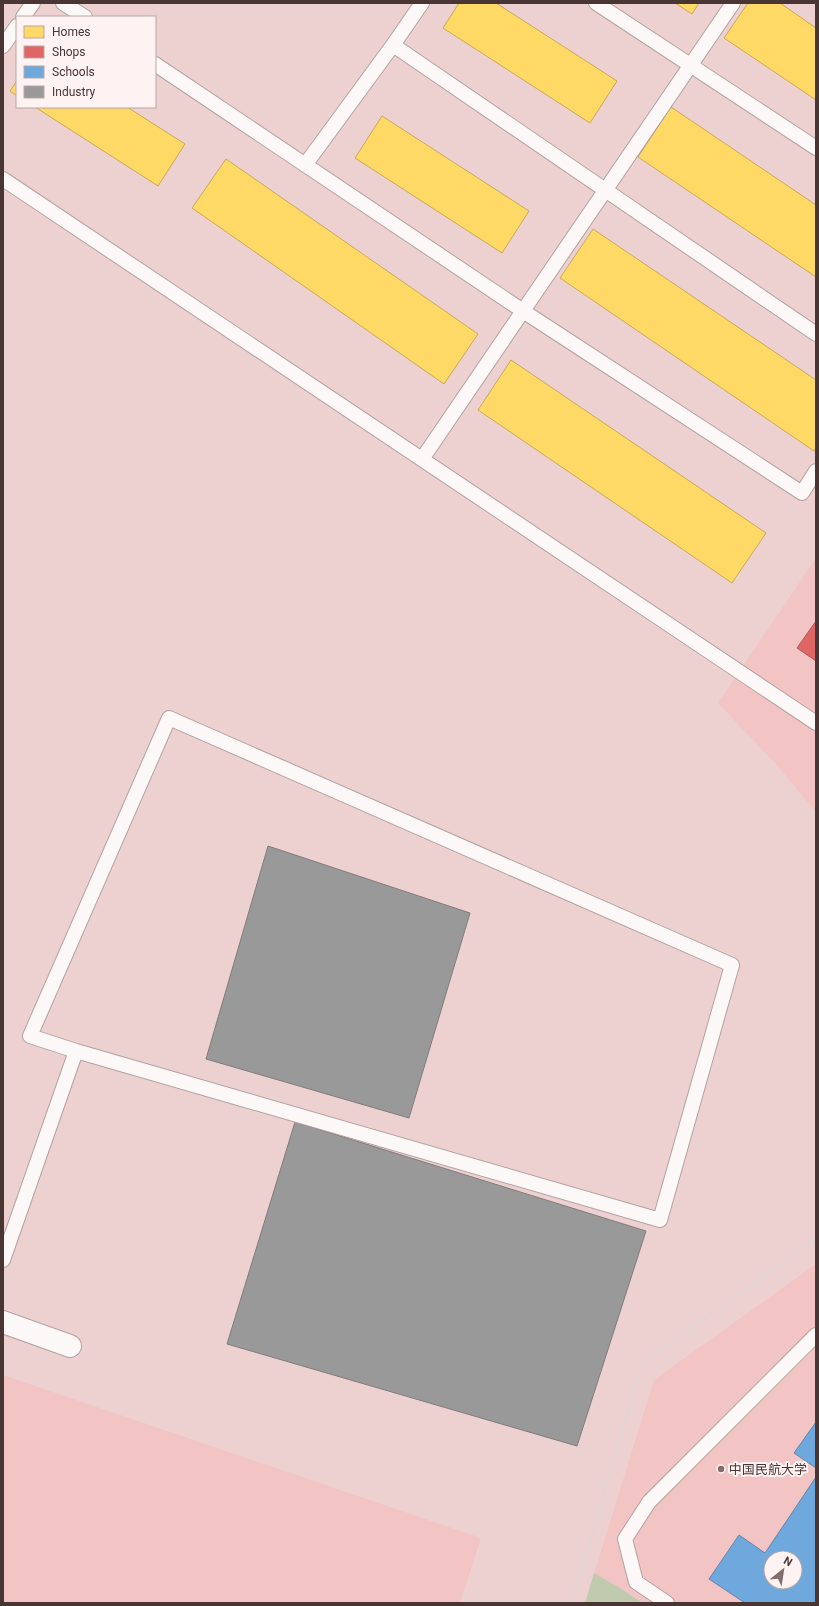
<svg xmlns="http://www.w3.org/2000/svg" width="819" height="1606" font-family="Roboto,'Noto Sans SC',sans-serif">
	<rect width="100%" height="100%" fill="#edd1d1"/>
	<!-- built -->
	<path fill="#f2c4c3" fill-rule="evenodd" d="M816 558V812L775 763 718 703Z
		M816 1264V1603H585L654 1380ZM771 1558H795V1582H771Z
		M3 1375 481 1538 460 1603H3Z"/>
	<!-- green -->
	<path fill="#c0caaf" d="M594 1573 620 1588 642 1603H585Z"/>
	<!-- homes -->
	<path fill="#ffd966" stroke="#c9a857" d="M459 3H496L617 81 590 123 443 28Z
		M675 3H699L692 14Z
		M748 3H780L816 28V100L724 38Z
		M17 81V96L10 91Z
		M35 107H127L185 144 158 186Z
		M671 107 816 205V277L638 157Z
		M382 116 529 211 502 253 355 158Z
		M226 159 478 334 444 384 192 208Z
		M593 229 816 380V448L814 451 560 278Z
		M511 360 766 533 732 583 478 410Z"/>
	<!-- shops -->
	<path fill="#e06666" stroke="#b35757" d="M816 621V661L797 648Z"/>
	<!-- schools -->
	<path fill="#6fa8dc" stroke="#6486aa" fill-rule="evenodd" d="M816 1422V1468L794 1453Z
		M816 1477V1603H745L709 1579 739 1535 765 1553ZM771 1558H795V1582H771Z"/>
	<!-- industry -->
	<path fill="#999" stroke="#817b7b" d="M268 846 470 913 409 1118 206 1059Z
		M295 1122 646 1231 577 1446 227 1344Z"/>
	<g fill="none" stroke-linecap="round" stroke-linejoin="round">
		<defs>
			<path id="lane" d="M63 3 85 17
				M596 3 816 148
				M23 17 33 3
				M393 45 816 334
				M3 46 17 26
				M155 64 523 311 802 493 816 471
				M305 165 393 45 422 3
				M3 179 816 723
				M422 459 733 3
				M169 718 732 965 660 1220 76 1051 30 1036Z
				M3 1260 76 1051
				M667 1603 636 1582 625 1539 649 1502 816 1335"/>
			<path id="street" d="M3 1322 70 1346"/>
		</defs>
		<!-- lane casing -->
		<use href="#lane" stroke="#b5a0a0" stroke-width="16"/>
		<!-- street casing -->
		<use href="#street" stroke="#b5a0a0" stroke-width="24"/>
		<!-- path -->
		<path stroke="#ded5d4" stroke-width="2.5" stroke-dasharray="3 2" stroke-linecap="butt" d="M572 1603 642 1363 816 1239"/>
		<!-- lane -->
		<use href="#lane" stroke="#fcf8f8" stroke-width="14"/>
		<!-- street -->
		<use href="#street" stroke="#fcf8f8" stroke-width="22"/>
	</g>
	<!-- markers -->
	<circle fill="#836c6c" stroke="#fef3f2" stroke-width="1.5" cx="721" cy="1469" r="4"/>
	<g text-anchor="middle" stroke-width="4" stroke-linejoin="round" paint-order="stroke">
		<!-- poi labels -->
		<g font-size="13" fill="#4a3535" stroke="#fef3f2" text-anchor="start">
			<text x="729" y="1474">中国民航大学</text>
		</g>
	</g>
	<!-- border -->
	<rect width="819" height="1606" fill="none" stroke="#4a3535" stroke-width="8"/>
	<!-- legend -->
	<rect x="16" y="16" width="140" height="92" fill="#fef3f2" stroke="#b6a7a6"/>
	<rect x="24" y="26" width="20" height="12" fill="#ffd966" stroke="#b6a7a6"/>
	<text x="52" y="36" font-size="12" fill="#4a3535">Homes</text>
	<rect x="24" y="46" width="20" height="12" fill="#e06666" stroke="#b6a7a6"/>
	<text x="52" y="56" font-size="12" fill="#4a3535">Shops</text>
	<rect x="24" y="66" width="20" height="12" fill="#6fa8dc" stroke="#b6a7a6"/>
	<text x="52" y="76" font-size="12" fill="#4a3535">Schools</text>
	<rect x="24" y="86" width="20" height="12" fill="#999999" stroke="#b6a7a6"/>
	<text x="52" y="96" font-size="12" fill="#4a3535">Industry</text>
	<!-- north arrow -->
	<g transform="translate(783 1570) rotate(30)"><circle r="19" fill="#fef3f2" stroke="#b6a7a6"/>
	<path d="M0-3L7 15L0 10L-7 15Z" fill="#836c6c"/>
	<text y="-6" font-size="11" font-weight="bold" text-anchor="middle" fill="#4a3535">N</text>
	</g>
</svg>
